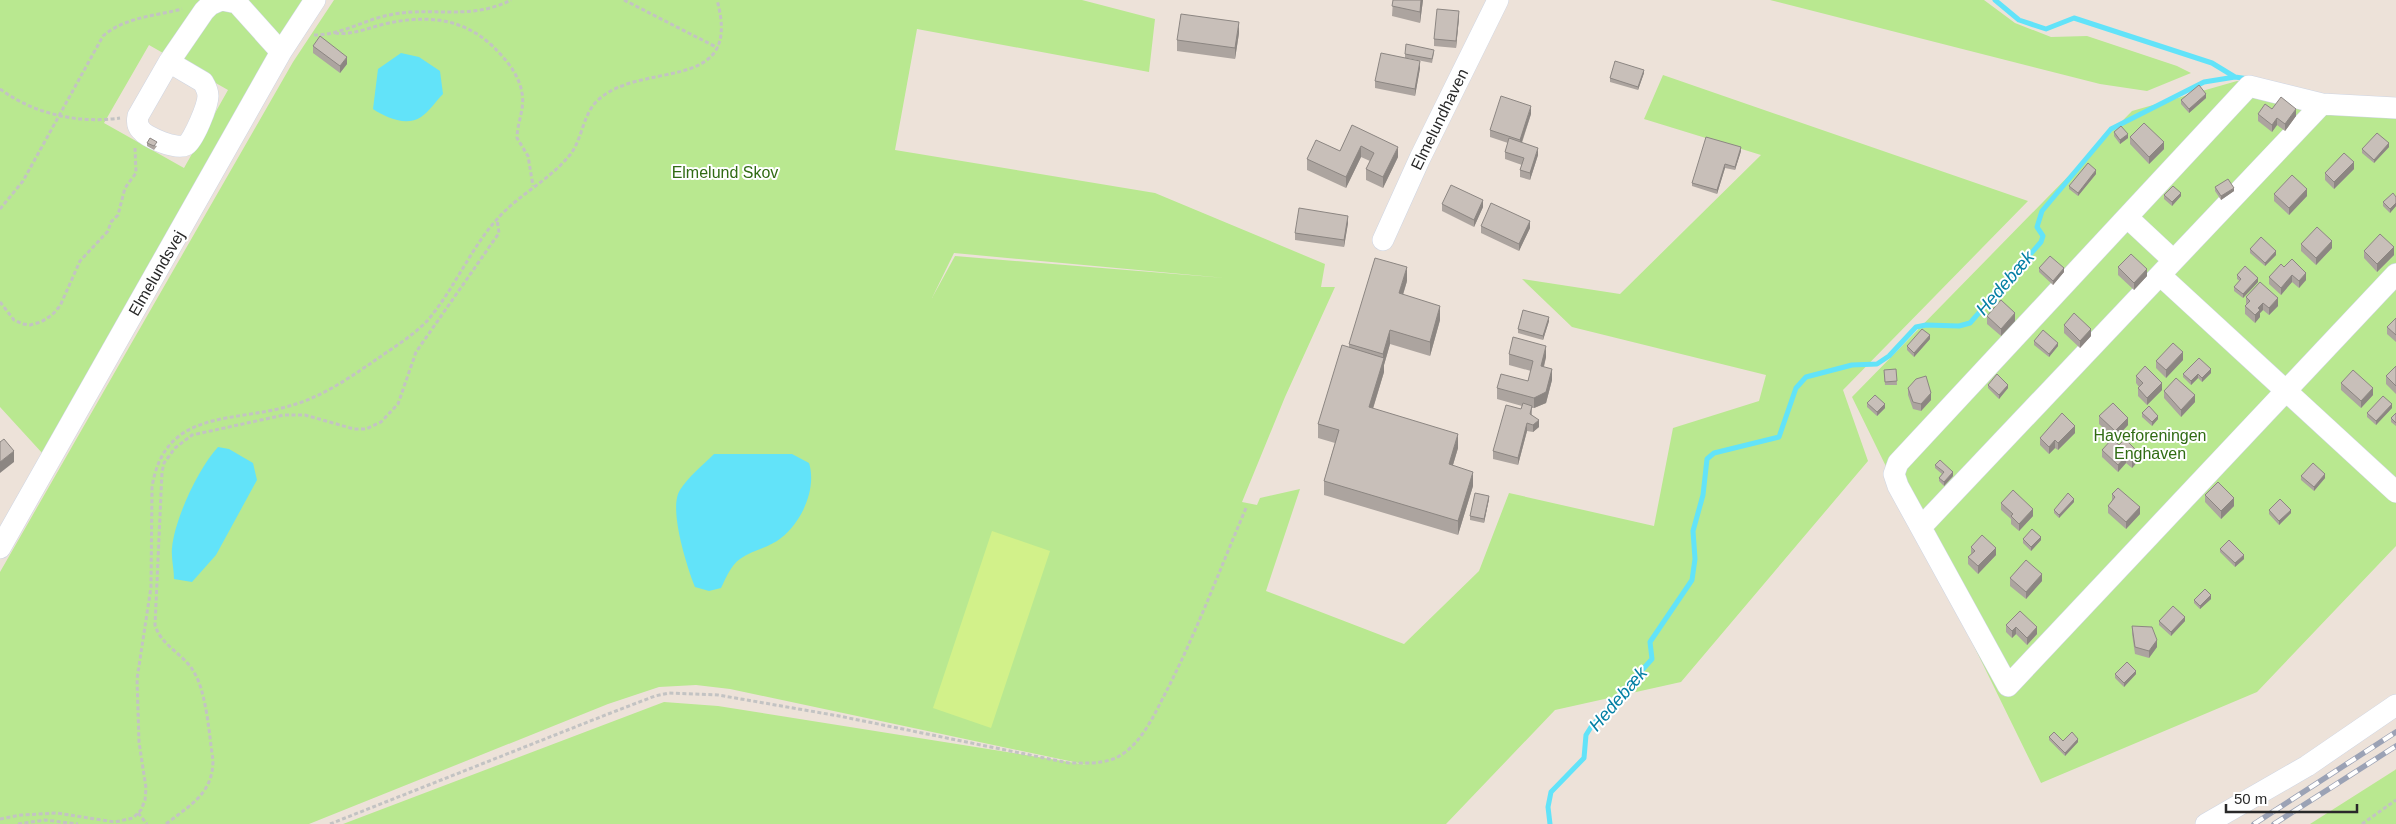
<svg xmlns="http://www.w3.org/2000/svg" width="2396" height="824" font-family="Helvetica,sans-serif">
	<rect width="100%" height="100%" fill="#ede2d9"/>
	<!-- green -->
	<path fill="#b9e890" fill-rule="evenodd" d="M0 0H304L43 454 0 407ZM149 45 228 90 184 168 104 123Z
		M334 0H1082L1155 19 1149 72 917 29 895 150 1155 193 1325 264 1321 287H1335L1285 397 1242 502 1257 505 1260 498 1300 489 1266 591 1404 644 1479 571 1509 493 1654 526 1673 428 1759 401 1766 375 1572 327 1522 279 1620 294 1761 155 1644 119 1663 75 2028 201 1843 390 1868 461 1681 682 1555 710 1446 824H343L664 702 718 706 1088 765 730 689 696 685 659 687 608 704 309 824H0V572L293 62ZM954 253 1225 278 955 256 932 298Z
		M1770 0H1984L2015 23 2051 37 2087 36 2177 66 2191 73 2147 91 2100 84Z
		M2237 81 2329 103H2396V546L2257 692 2041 783 1852 397 2132 111Z
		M2396 769V824H2310L2395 770Z"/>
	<!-- pitch -->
	<path fill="#d2f18a" d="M992 531 1050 551 991 728 933 708Z"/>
	<!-- water -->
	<path fill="#62e3f9" d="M401 53 419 57 440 71 443 94C436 101 429 112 421 117 406 127 385 117 373 109L378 69Z
		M218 447 229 449 253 463 257 480 216 555 192 582 174 579C174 569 171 558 172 548 175 518 198 469 218 447Z
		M714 454H792L809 463C817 488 802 522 781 538 769 548 752 550 740 559 731 565 726 578 721 588L709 591 695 587C687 567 668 508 680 490 688 477 703 465 714 454Z"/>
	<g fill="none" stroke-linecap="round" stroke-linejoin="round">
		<!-- stream -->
		<path stroke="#62e3f9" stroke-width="5" d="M1995 0 2019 20 2046 29 2074 18 2212 63 2235 77
			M1550 824 1548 807 1551 792 1584 758 1586 735 1591 727 1652 659 1650 642 1692 580 1695 559 1693 531 1703 495 1707 459 1714 453 1779 437 1796 388 1806 377 1852 365 1877 364 1889 356 1916 327 1926 325 1959 326 1970 323 2041 242 2043 236 2037 227 2042 211 2111 129 2204 82 2235 77 2249 79"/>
		<defs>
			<path id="minor" d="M222 0 237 3 281 52
				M169 62 203 82C206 87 208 91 208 96 208 105 194 140 186 145 177 150 147 138 141 130 137 126 137 121 138 116L169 62 204 11 210 5 221 0
				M2396 108 2322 104 2249 86 1898 463 1894 474 1898 486 2008 686 2396 274
				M2128 218 2173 260
				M1383 240 1420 158 1498 0
				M2160 275 2396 492
				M1922 526 2322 104
				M0 548 281 52 315 0
				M2206 824 2307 766 2396 705"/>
		</defs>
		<!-- minor casing -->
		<use href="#minor" stroke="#ced5e3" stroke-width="22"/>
		<!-- path -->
		<path stroke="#c3c3c3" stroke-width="3" stroke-dasharray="4 2.5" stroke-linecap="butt" d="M624 0 718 48
			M335 33C354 36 374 25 394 22 438 14 473 22 503 57 512 67 520 80 522 93 525 109 517 123 517 138L528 156 533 186
			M314 35C341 35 364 20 389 15 430 6 471 21 511 0
			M0 89C34 114 79 124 120 118
			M0 209 23 181 103 36C125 17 155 16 182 9
			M0 302 14 320 23 324 30 325 41 322 52 315 60 306 80 261 108 231 111 222 118 215 125 188 136 173 135 148
			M138 813 147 824
			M0 819 21 815 57 813 115 822 133 818 141 810 145 800 146 788 139 742 137 679 151 587 152 487C165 406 237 424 296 404 325 395 352 376 377 359 394 347 414 335 428 320 455 288 471 247 499 217 520 194 549 180 569 156 582 141 582 117 596 102 639 58 744 97 717 0
			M18 824 45 820 78 824
			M166 824C190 805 213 794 213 760 209 735 207 694 194 672 183 653 161 646 155 625L162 472 164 463 175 448 192 435 284 415H305L354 429H366L381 422 398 404 416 352 499 233 497 219
			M330 824 608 714 655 696 669 693 718 695 839 716 1069 763C1087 763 1108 765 1124 753 1144 739 1156 711 1167 690 1197 631 1220 569 1246 508
			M2362 824 2396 800"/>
		<!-- minor -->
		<use href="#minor" stroke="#fff" stroke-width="21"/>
		<defs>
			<path id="rail" d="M2254 824 2396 732
				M2274 824 2396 746"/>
		</defs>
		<!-- rail casing -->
		<use href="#rail" stroke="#9ba2b5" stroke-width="5.5"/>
		<!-- rail -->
		<use href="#rail" stroke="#fff" stroke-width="4" stroke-dasharray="11" stroke-linecap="butt"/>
	</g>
	<!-- wall -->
	<path fill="#aca49f" d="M1393 0H1423L1420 23 1392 16Z
		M1459 18 1456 48 1434 46V39Z
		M1239 33 1235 59 1177 51V40Z
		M313 46 347 64 340 73 313 53Z
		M1434 53 1432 63 1407 58 1420 68 1415 96 1375 88V81L1405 58V54Z
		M1644 73 1638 90 1610 82V78Z
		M2206 98 2189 113 2181 104V100Z
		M1531 114 1522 143 1538 155 1530 180 1520 177V170L1522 165 1505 159V152L1508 143 1490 137V130Z
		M2258 114 2296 116 2285 131 2277 125 2272 132 2258 121Z
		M1352 125 1398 157 1383 188 1366 180V169L1370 161 1361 157 1346 188 1307 170V159L1340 151Z
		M2114 132 2128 138 2120 144 2114 136Z
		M2130 137 2164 149 2149 164 2130 144Z
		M147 143 157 146 154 150 147 146Z
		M2389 147 2374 163 2362 153V149Z
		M1741 151 1735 170 1725 168 1717 194 1692 186V183Z
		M2354 169 2334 189 2325 180V173Z
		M2096 174 2078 196 2069 189V186Z
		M2215 187 2234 191 2221 200 2215 191Z
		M2274 194 2307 196 2289 215 2274 201Z
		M2164 195 2181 196 2172 206 2164 199Z
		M2396 197V206L2390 213 2383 206V202Z
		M1442 204 1483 207 1474 227 1442 211Z
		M1348 223 1344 247 1295 240V233Z
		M1481 226 1530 228 1519 251 1481 233Z
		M2301 244 2332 248 2316 265 2301 251Z
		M2250 249 2276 255 2265 266 2250 253Z
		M2364 251 2394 255 2377 272 2364 258Z
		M2118 267 2147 276 2134 290 2118 275Z
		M2284 267 2306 280 2299 288 2292 282 2281 295 2269 284V277Z
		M2039 268 2064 272 2053 285 2039 272Z
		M2237 275 2258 282 2243 298 2234 291V287L2240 281 2237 279Z
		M1407 281 1403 295 1440 320 1430 356 1390 344 1384 365V372L1373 409 1458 448 1453 465 1473 486 1458 535 1324 495V481L1335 443 1318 438V424L1349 348V344Z
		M2246 297 2278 306 2269 315 2263 310 2260 313V317L2255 323 2245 314V306L2246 305Z
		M1987 316 2015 321 2001 336 1987 324Z
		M2396 318V342L2387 334V327Z
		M1549 321 1543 340 1518 333V329Z
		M2064 325 2091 336 2080 348 2064 333Z
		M1930 339 1914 357 1907 350V346Z
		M2034 341 2058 346 2049 357 2034 345Z
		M1509 354 1546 357 1544 367 1552 380 1546 403 1534 408H1532V415L1539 427 1533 432 1527 431 1518 465 1493 459V451L1521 409 1522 406 1497 399V388L1528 381 1531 371 1509 365Z
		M2183 360 2166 378 2156 368V361Z
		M2396 366V394L2386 384V376Z
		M1896 369 1897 385H1885L1884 370Z
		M2211 373 2202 382 2198 378 2191 385 2183 377V374Z
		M2136 376 2162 390 2147 405 2138 396V388L2139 387 2136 383Z
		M2341 383 2373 395 2361 408 2341 390Z
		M1988 385 2008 388 1999 399 1988 388Z
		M1908 388 1931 400 1921 411 1913 409 1908 395Z
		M2164 391 2195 402 2181 417 2164 398Z
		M1867 403 1885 408 1877 416 1867 407Z
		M2392 408 2376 425 2367 417V413Z
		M2142 413 2158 419 2152 426 2142 417Z
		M2396 413V426L2391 422V418Z
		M2099 416 2128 425 2115 439 2099 424Z
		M2075 433 2058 450 2055 448 2049 454 2040 445V438Z
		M2119 445 2139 460 2132 468 2126 463 2118 472 2102 457V450Z
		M1935 465 1953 476 1944 486 1939 481V478L1942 474 1935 468Z
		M2301 476 2325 478 2314 491 2301 480Z
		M2112 494 2140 514 2126 529 2108 513V506L2112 501Z
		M2205 495 2234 506 2221 519 2205 502Z
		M1489 499 1484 523 1470 520V516Z
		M2074 502 2059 518 2054 513V510Z
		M2001 503 2033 516 2019 531 2011 524V519L2001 510Z
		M2269 510 2291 513 2279 525 2269 514Z
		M2023 539 2041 540 2031 551 2023 543Z
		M1971 547 1996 555 1978 574 1968 564V557L1971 554Z
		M2220 549 2244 559 2235 567 2220 552Z
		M2010 578 2042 581 2026 599 2010 586Z
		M2211 599 2200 609 2194 603V600Z
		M2020 611 2037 634 2027 645 2016 634 2012 638 2006 632V625Z
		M2159 621H2185L2171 636 2159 625Z
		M2132 626 2157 647 2149 658 2135 654 2132 634Z
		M2115 674H2136L2124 687 2115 678Z
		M2049 737 2063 741 2078 742 2065 756 2049 740Z"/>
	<!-- shaded-wall -->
	<path fill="#8c8682" d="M1421 0H1423L1420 23V12Z
		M1459 11V18L1456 48V41Z
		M1239 22V33L1235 59V48Z
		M347 57V64L340 73V66Z
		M1420 61V68L1415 96V89Z
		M1644 70V73L1638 90V87Z
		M2206 94V98L2189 113V109Z
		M1531 106V114L1520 147V140Z
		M2296 109V116L2285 131V124Z
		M2277 118V125L2272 132V125Z
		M2128 134V138L2120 144V140Z
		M2164 142V149L2149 164V157Z
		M2389 143V147L2374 163V160Z
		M1361 146V157L1346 188V177Z
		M1398 147V157L1383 188V177Z
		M1741 147V151L1735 170V167Z
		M1538 148V155L1530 180V173Z
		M2354 162V169L2334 189V182Z
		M1725 164V168L1717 194V190Z
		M2096 170V174L2078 196V193Z
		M2234 188V191L2221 200V196Z
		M2307 189V196L2289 215V208Z
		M2181 193V196L2172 206V202Z
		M1483 200V207L1474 227V220Z
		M2396 203V206L2390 213V209Z
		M1348 216V223L1344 247V240Z
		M1530 221V228L1519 251V244Z
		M2332 241V248L2316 265V258Z
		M2394 247V255L2377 272V264Z
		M2276 251V255L2265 266V263Z
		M1407 267V281L1399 307V293Z
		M2064 268V272L2053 285V281Z
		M2147 269V276L2134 290V283Z
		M2306 273V280L2299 288V281Z
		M2292 275V282L2281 295V288Z
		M2258 278V282L2243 298V294Z
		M2278 298V306L2269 315V308Z
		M2263 303V310L2260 313V317L2255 323V315L2258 308Z
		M1440 306V320L1430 356V342Z
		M2015 313V321L2001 336V329Z
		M1549 317V321L1543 340V336Z
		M2091 329V336L2080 348V341Z
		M1390 330V344L1384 365V372L1369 421V407L1383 361V354Z
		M1930 335V339L1914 357V353Z
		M2058 343V346L2049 357V354Z
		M1546 346V357L1541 377V366Z
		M2183 352V360L2166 378V370Z
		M1552 369V380L1546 403 1534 408V398Z
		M2211 369V373L2202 382V378Z
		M2198 374V378L2191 385V381Z
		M2162 383V390L2147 405V398Z
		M2008 385V388L1999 399V395Z
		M2373 388V395L2361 408V401Z
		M1931 393V400L1921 411V404Z
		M2195 395V402L2181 417V410Z
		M1885 404V408L1877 416V412Z
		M2392 404V408L2376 425V421Z
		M2158 416V419L2152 426V422Z
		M2128 418V425L2115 439V431Z
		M1539 420V427L1533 432V425Z
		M1527 423V431L1518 465V458Z
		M2075 426V433L2058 450V443Z
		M1458 434V448L1449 478V464Z
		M2055 440V448L2049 454V447Z
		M14 451V462L0 473V462Z
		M2139 453V460L2132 468V461Z
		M2126 456V463L2118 472V465Z
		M1473 472V486L1458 535V521Z
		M1953 472V476L1944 486V482Z
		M2325 474V478L2314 491V487Z
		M1489 496V499L1484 523V519Z
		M2234 498V506L2221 519V511Z
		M2074 499V502L2059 518V515Z
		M2140 507V514L2126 529V522Z
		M2033 509V516L2019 531V524Z
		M2291 510V513L2279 525V521Z
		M2041 537V540L2031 551V547Z
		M1996 548V555L1978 574V566Z
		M2244 555V559L2235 567V563Z
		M2042 574V581L2026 599V592Z
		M2211 595V599L2200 609V606Z
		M2185 617V621L2171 636V632Z
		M2016 627V634L2012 638V631Z
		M2037 627V634L2027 645V638Z
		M2157 640V647L2149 658V651Z
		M2136 671V674L2124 687V683Z
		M2078 739V742L2065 756V753Z"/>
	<!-- building -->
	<path fill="#c8bfb9" stroke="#8c8682" d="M1393 0H1421L1420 12 1392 6Z
		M1437 9 1459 11 1456 41 1434 39Z
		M1181 14 1239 22 1235 48 1177 40Z
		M320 36 347 57 340 66 313 46Z
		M1406 44 1434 50 1432 59 1405 54Z
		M1381 53 1420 61 1415 89 1375 81Z
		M1615 61 1644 70 1638 87 1610 78Z
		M2199 85 2206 94 2189 109 2181 100Z
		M1501 96 1531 106 1520 140 1490 130Z
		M2281 97 2296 109 2285 124 2277 118 2272 125 2258 114 2265 104 2272 109Z
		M2144 123 2164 142 2149 157 2130 137Z
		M1352 125 1398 147 1383 177 1366 169 1374 153 1361 146 1346 177 1307 159 1316 140 1340 151Z
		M2121 126 2128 134 2120 140 2114 132Z
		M2377 133 2389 143 2374 160 2362 149Z
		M1706 137 1741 147 1735 167 1725 164 1717 190 1692 183Z
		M150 138 157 142 154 146 147 143Z
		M1509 138 1538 148 1530 173 1520 170 1524 158 1505 152Z
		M2344 153 2354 162 2334 182 2325 173Z
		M2088 163 2096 170 2078 193 2069 186Z
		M2292 175 2307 189 2289 208 2274 194Z
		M2228 179 2234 188 2221 196 2215 187Z
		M1451 185 1483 200 1474 220 1442 204Z
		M2173 186 2181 193 2172 202 2164 195Z
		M2393 193 2396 197V203L2390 209 2383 202Z
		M1491 203 1530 221 1519 244 1481 226Z
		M1299 208 1348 216 1344 240 1295 233Z
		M2317 227 2332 241 2316 258 2301 244Z
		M2380 234 2394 247 2377 264 2364 251Z
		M2261 237 2276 251 2265 263 2250 249Z
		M2131 254 2147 269 2134 283 2118 267Z
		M2050 256 2064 268 2053 281 2039 268Z
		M1375 258 1407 267 1399 293 1440 306 1430 342 1390 330 1383 354 1349 344Z
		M2292 259 2306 273 2299 281 2292 275 2281 288 2269 277 2281 264 2284 267Z
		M2245 266 2258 278 2243 294 2234 287 2241 279 2237 275Z
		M2260 282 2278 298 2269 308 2263 303 2258 308 2260 310 2255 315 2245 306 2250 301 2246 297Z
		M2001 300 2015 313 2001 329 1987 316Z
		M1523 310 1549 317 1543 336 1518 329Z
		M2074 313 2091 329 2080 341 2064 325Z
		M2396 318V335L2387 327Z
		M1922 329 1930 335 1914 353 1907 346Z
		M2043 330 2058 343 2049 354 2034 341Z
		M1513 337 1546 346 1541 366 1552 369 1546 392 1534 398 1497 388 1501 374 1528 381 1533 361 1509 354Z
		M2173 343 2183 352 2166 370 2156 361Z
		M1342 345 1384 358 1369 407 1458 434 1449 464 1473 472 1458 521 1324 481 1339 430 1318 424Z
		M2199 358 2211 369 2202 378 2198 374 2191 381 2183 374Z
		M2145 366 2162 383 2147 398 2138 388 2143 383 2136 376Z
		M2396 366V386L2386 376Z
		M1896 369 1897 381 1885 382 1884 370Z
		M2353 370 2373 388 2361 401 2341 383Z
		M1997 374 2008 385 1999 395 1988 385Z
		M1926 376 1931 393 1921 404 1913 402 1908 388 1916 379Z
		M2176 378 2195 395 2181 410 2164 391Z
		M1875 395 1885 404 1877 412 1867 403Z
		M2383 396 2392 404 2376 421 2367 413Z
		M1523 403 1532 406 1530 414 1539 420 1533 425 1527 423 1518 458 1493 451 1506 405 1521 409Z
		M2113 403 2128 418 2115 431 2099 416Z
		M2149 406 2158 416 2152 422 2142 413Z
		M2062 413 2075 426 2058 443 2055 440 2049 447 2040 438Z
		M2396 413V423L2391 418Z
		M4 439 14 451 0 462V442Z
		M2112 439 2119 445 2125 439 2139 453 2132 461 2126 456 2118 465 2102 450Z
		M1940 460 1953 472 1944 482 1939 478 1944 472 1935 465Z
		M2313 463 2325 474 2314 487 2301 476Z
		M2218 482 2234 498 2221 511 2205 495Z
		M2118 488 2140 507 2126 522 2108 506 2115 497 2112 494Z
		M2013 490 2033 509 2019 524 2011 516 2013 514 2001 503Z
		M1475 493 1489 496 1484 519 1470 516Z
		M2068 493 2074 499 2059 515 2054 510Z
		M2280 499 2291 510 2279 521 2269 510Z
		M2032 529 2041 537 2031 547 2023 539Z
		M1982 535 1996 548 1978 566 1968 557 1975 551 1971 547Z
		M2229 540 2244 555 2235 563 2220 549Z
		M2026 560 2042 574 2026 592 2010 578Z
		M2205 589 2211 595 2200 606 2194 600Z
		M2173 606 2185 617 2171 632 2159 621Z
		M2020 611 2037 627 2027 638 2016 627 2012 631 2006 625Z
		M2132 626 2152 627 2157 640 2149 651 2135 647Z
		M2127 662 2136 671 2124 683 2115 674Z
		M2054 732 2063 741 2072 732 2078 739 2065 753 2049 737Z"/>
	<g text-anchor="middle" stroke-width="4" stroke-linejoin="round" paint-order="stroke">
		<!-- street labels -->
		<g font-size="16" fill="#292929" stroke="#fff">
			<text transform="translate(1439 119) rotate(-64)" y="6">Elmelundhaven</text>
			<text transform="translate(156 273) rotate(-60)" y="6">Elmelundsvej</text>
		</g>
		<!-- park labels -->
		<g font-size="16" fill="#306b13" stroke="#fff">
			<text x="725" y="178">Elmelund Skov</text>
			<text x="2150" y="441">Haveforeningen<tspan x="2150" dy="18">Enghaven</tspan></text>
		</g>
		<!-- water labels -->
		<g font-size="18" font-style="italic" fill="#027fa4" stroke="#fff">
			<text transform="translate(2005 283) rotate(-49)" y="6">Hedebæk</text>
			<text transform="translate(1618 699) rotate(-49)" y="6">Hedebæk</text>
		</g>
	</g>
	<!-- scale -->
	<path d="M2226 804v8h131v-8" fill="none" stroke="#292929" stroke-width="2.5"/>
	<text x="2234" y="804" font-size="15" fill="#292929" stroke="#ffffff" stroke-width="4" paint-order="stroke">50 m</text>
</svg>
